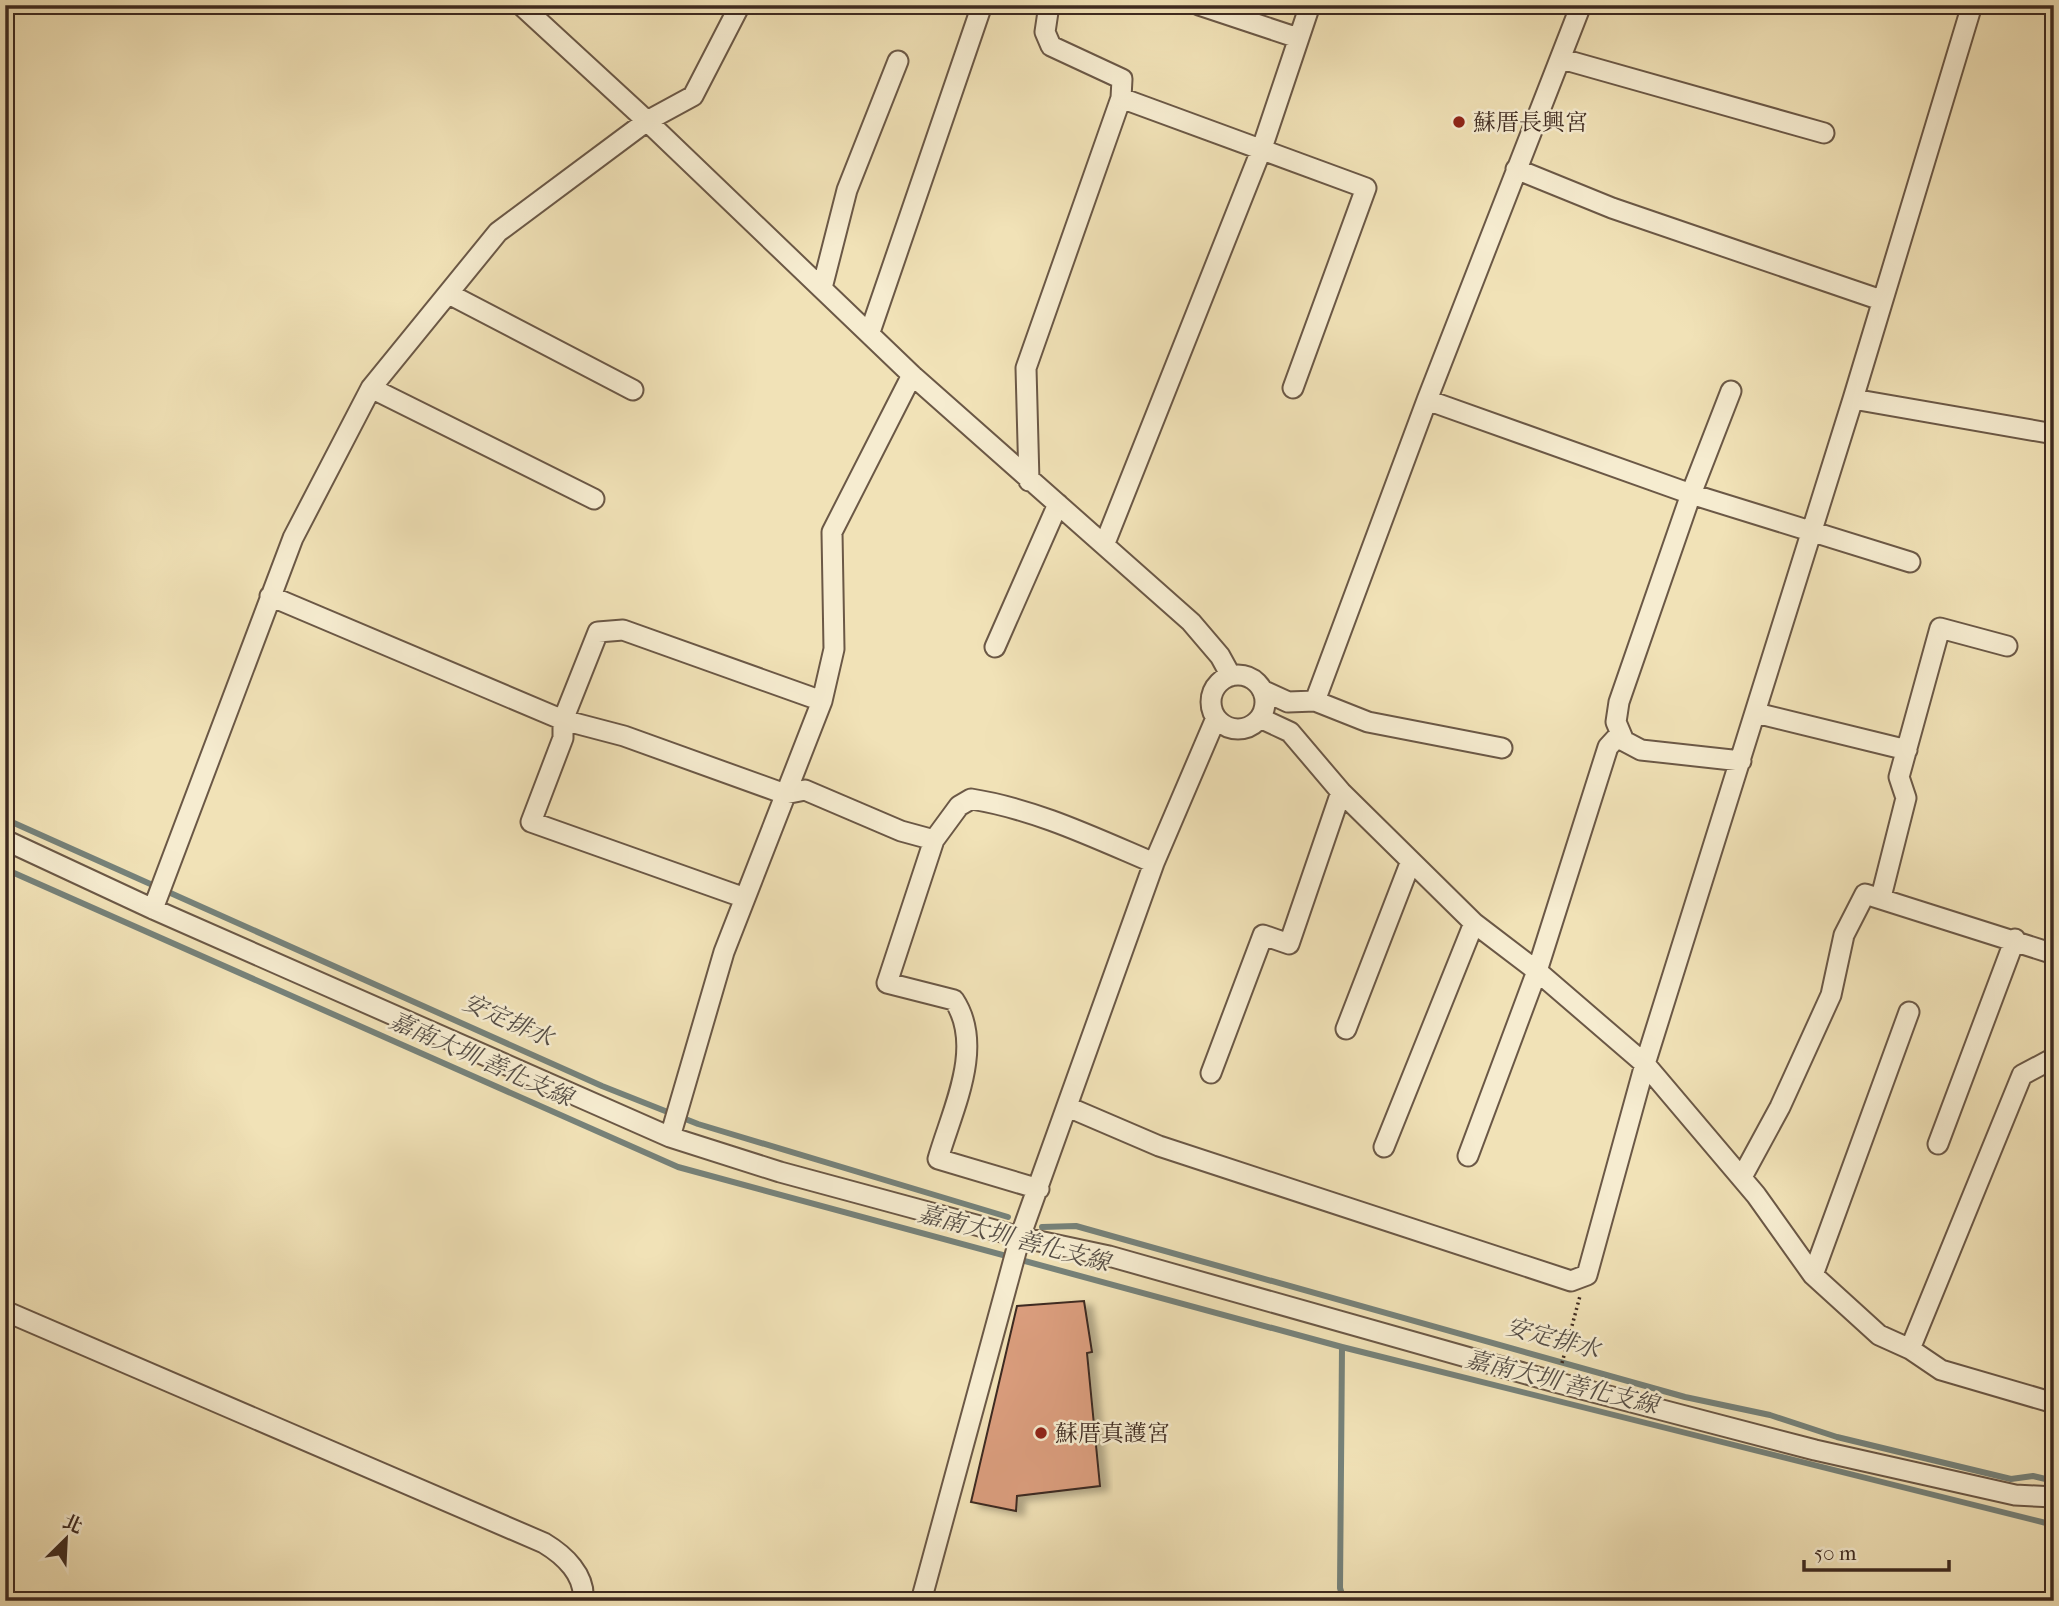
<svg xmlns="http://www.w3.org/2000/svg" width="2059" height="1606" font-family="'IM FELL French Canon','Noto Serif TC',serif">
	<defs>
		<filter id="shadow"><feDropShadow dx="8" dy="4.5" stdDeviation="3.5" flood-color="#0004"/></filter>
	</defs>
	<rect width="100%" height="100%" fill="#f1e2b7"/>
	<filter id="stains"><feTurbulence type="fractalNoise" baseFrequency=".00286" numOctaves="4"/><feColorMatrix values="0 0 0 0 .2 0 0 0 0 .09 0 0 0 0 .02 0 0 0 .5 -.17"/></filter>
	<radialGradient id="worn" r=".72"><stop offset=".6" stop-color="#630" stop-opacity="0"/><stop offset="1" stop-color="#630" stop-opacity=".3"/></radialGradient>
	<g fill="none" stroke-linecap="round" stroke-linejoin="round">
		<!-- stream -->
		<path stroke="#76827a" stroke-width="6" d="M5 819 602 1086 698 1124 1008 1217
			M5 869 678 1167 1342 1347 2054 1525
			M1042 1227 1076 1226 1685 1397 1770 1415 1837 1437 2011 1479 2033 1476 2054 1481
			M1342 1347 1340 1588 1344 1601"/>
	</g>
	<!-- building -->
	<path fill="#da9d7d" stroke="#3e2a20" stroke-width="2" filter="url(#shadow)" d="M1084 1301 1092 1352 1087 1353 1100 1486 1017 1496 1016 1511 971 1502 1017 1306Z"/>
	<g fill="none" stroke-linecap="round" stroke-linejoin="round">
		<defs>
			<path id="minor" d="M521 5 647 121 912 375 1191 622 1220 656 1231 676
				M1199 5 1298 38
				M1562 59 1824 133
				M1121 98 1366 188 1293 388
				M1516 169 1612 208 1881 300
				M822 288 847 190 898 61
				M449 294 633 390
				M870 332 982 5
				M371 388 594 499
				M1731 391 1691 494 1619 702 1616 722 1624 741 1641 750 1741 761
				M1853 399 2054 434
				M1427 400 1691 494 1910 562
				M1029 481 1026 368 1121 98 1122 79 1051 46 1045 32 1049 5
				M1105 543 1262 148 1310 5
				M270 596 563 720 624 736 785 794 805 790 901 831 934 840 959 806 971 799C1035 809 1095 838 1154 863
				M995 647 1058 504
				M1211 702a27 27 0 1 1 54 0a27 27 0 1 1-54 0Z
				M1262 690 1288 702 1315 701 1427 400 1581 5
				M1315 701 1368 722 1502 748
				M1756 713 1907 750
				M1260 718 1290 732 1341 792 1474 923 1537 971 1645 1064 1756 1195 1813 1275 1879 1335 1910 1349 1941 1370 2054 1403
				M5 840 153 909 670 1137 780 1172 1020 1237 1109 1256 1555 1382 1815 1450 2015 1495 2054 1497
				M934 840 887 983 954 1000C985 1047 952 1110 938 1159L1039 1189
				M1881 897 1906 798 1899 777 1940 628 2007 646
				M745 898 531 822 563 738V720L598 632 623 630 822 701
				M153 909 293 538 371 388 498 232 647 121 693 96 740 5
				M1346 1029 1411 861
				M1211 1073 1263 935 1289 944 1341 792
				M1068 1107 1159 1146 1571 1281 1587 1275 1645 1064 1853 399 1972 5
				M670 1137 724 952 822 701 834 649 832 532 912 375
				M1938 1144 2015 939
				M1384 1147 1474 923
				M1468 1156 1537 971 1608 747 1619 735
				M1742 1177 1780 1107 1831 995 1844 935 1865 894 2054 954
				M1813 1275 1909 1012
				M5 1311 544 1543C564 1555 586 1575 583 1601
				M1910 1349 2022 1075 2054 1058
				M921 1601 1020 1237 1154 863 1216 718"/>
		</defs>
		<!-- minor casing -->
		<use href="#minor" stroke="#6b5846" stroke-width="23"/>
		<!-- path -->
		<path stroke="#3e2a20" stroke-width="3.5" stroke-dasharray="2 3.5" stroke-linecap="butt" d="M1562 1363 1580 1296"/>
		<!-- minor -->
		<use href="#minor" stroke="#f6ecd0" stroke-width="19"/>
	</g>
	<!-- markers -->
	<g fill="#8f2418" stroke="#f6ecd0" stroke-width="2.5">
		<circle cx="1459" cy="122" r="7"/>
		<circle cx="1041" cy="1433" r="7"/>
	</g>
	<g text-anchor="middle" stroke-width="5" stroke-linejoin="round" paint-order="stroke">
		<!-- poi labels -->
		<g font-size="23" fill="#3e2a20" stroke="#f6ecd0" text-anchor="start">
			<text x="1473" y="130">蘇厝長興宮</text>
			<text x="1055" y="1441">蘇厝真護宮</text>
		</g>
		<!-- water labels -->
		<g font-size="24" font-style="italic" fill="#564e46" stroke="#f6ecd0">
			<text transform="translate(508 1020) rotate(24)" y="8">安定排水</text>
			<text transform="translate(481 1059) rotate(24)" y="8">嘉南大圳 善化支線</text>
			<text transform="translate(1014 1238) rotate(15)" y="8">嘉南大圳 善化支線</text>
			<text transform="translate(1553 1338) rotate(15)" y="8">安定排水</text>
			<text transform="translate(1562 1382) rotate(14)" y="8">嘉南大圳 善化支線</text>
		</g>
	</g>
	<!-- margin -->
	<rect width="2059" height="1606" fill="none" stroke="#f1e2b7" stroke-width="28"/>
	<rect x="7" y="7" width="2045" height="1592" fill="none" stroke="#3e2a20" stroke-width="3.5"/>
	<rect x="14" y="14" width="2031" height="1578" fill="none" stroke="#3e2a20" stroke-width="2"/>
	<!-- north arrow -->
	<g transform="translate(66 1539) rotate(24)" stroke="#f6ecd0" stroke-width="5" paint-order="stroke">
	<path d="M0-5L12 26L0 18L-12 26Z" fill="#3e2a20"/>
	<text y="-10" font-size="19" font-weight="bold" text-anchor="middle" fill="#3e2a20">北</text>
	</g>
	<!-- scale -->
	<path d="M1804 1560v10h145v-10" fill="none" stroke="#3e2a20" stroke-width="3.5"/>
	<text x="1814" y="1560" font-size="21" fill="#3e2a20" stroke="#f6ecd0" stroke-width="5" paint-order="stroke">50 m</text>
	<rect width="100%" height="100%" filter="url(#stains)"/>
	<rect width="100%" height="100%" fill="url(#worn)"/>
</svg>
